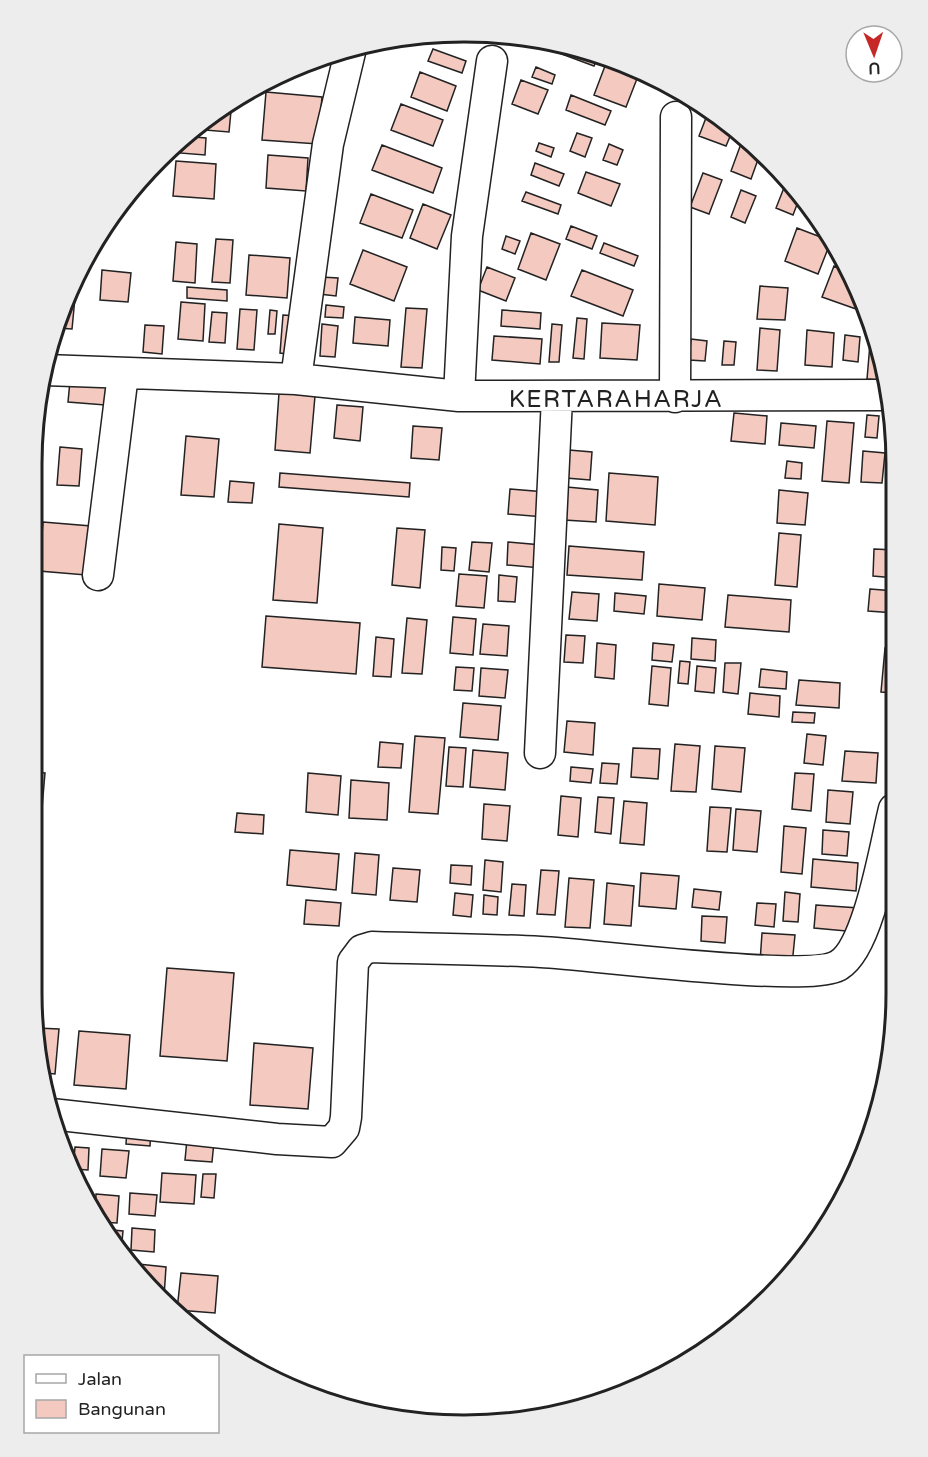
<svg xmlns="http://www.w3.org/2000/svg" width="928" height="1457" font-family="'Varela Round',sans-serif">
	<rect width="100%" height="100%" fill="#fff"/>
	<!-- building -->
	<path fill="#f3c9c0" stroke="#222" stroke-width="1.5" d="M554 43 576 46 599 55 594 66 551 50Z
		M433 49 466 61 462 73 428 61Z
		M608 58 640 71 626 107 594 95Z
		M536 67 555 75 552 84 532 77Z
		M420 72 456 86 447 111 411 97Z
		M658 78 675 88 673 92 655 85Z
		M521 80 548 90 538 114 512 104Z
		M246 91 245 101 233 100Z
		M266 92 322 97 318 144 262 140Z
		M571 95 611 111 605 125 566 110Z
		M401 104 443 120 433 146 391 130Z
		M218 110 231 111 229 132 192 129Z
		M709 110 734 127 726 146 699 136Z
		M577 133 592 138 585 157 570 151Z
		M182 136 206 138 205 155 167 152Z
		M742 141 751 145 760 154 751 179 731 171Z
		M539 143 554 148 551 157 536 151Z
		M609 144 623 150 617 165 603 160Z
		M382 145 442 168 433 193 372 170Z
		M268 155 308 158 306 191 266 188Z
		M176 161 216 164 214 199 173 196Z
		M535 163 564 174 559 186 531 175Z
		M586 172 620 184 611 206 578 193Z
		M703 173 722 180 709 214 690 207Z
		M787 180 801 194 793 215 776 208Z
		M741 190 756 196 745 223 731 217Z
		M526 192 561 205 558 214 522 201Z
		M371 194 413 210 402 238 360 223Z
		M423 204 451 215 437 249 410 238Z
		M571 226 597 236 592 249 566 239Z
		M797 228 831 241 818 274 785 261Z
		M531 233 560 244 546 280 518 269Z
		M506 236 520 241 515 254 502 249Z
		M216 239 233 240 230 283 212 282Z
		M176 242 197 244 195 283 173 281Z
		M604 243 638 256 634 266 600 253Z
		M363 250 407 267 394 301 350 284Z
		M249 255 290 258 287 298 246 295Z
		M834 266 852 273 861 297 856 309 822 297Z
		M487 267 515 278 506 301 478 290Z
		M102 270 131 273 128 302 100 300Z
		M582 270 633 290 623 316 571 296Z
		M77 277 72 329 57 328 65 298Z
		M321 277 338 278 336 296 319 294Z
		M760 286 788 288 785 320 757 319Z
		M187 287 227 290V301L187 298Z
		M181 302 205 304 203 341 178 339Z
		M326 305 344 307 343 318 325 317Z
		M406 308 427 309 422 368 401 367Z
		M240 309 257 310 254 350 237 349Z
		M270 310 277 311 275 334H268Z
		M502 310 541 313 540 329 501 326Z
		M212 312 227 313 225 343 209 342Z
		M283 315 297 316 294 355 280 353Z
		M355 317 390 320 388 346 353 343Z
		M577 318 587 319 584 359 573 358Z
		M602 323 640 325 637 360 600 358Z
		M322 324 338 326 335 357 320 356Z
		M552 324 562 325 559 362H549Z
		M145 325 164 326 162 354 143 352Z
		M760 328 780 330 777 371 757 370Z
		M807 330 834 333 832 367 805 365Z
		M845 335 860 337 858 362 843 360Z
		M494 336 542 339 540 364 492 360Z
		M691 339 707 341 705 361 689 360Z
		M724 341 736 342 734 365H722Z
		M870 344 879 346 882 352 879 380 867 379Z
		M70 381 106 385 105 405 68 402Z
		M279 393 315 396 310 453 275 450Z
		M337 405 363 407 360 441 334 438Z
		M734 413 767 416 765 444 731 441Z
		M867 415 879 416 877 438 865 437Z
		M890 420H893L896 438 889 437Z
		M827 421 854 423 849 483 822 481Z
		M781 423 816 426 814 448 779 445Z
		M413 426 442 428 439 460 411 458Z
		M186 436 219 439 214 497 181 495Z
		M60 447 82 449 79 486 57 485Z
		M569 450 592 452 590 480 566 478Z
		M863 451 885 453 882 483 861 482Z
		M787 461 802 463 801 479 785 478Z
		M280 473 410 483 409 497 279 487Z
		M609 473 658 477 655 525 606 521Z
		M230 481 254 483 252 503 228 502Z
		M567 487 598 490 596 522 564 520Z
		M510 489 546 492 544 517 508 514Z
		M779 490 808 493 805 525 777 523Z
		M890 491 895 492V518H888Z
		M43 522 91 526 86 575 39 571Z
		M279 524 323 528 317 603 273 600Z
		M889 525 895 526V538L888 537Z
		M397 528 425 530 420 588 392 585Z
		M779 533 801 535 797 587 775 585Z
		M472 542 492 543 489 572 469 570Z
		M508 542 542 545 541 568 507 565Z
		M569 546 644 552 642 580 567 575Z
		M442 547 456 548 454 571 441 570Z
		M874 549 895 550V578L873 576Z
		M459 574 487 576 484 608 456 606Z
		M499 575 517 577 515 602 498 601Z
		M659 584 705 588 702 620 657 616Z
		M870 589 895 591V613L868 611Z
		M572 592 599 594 597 621 569 619Z
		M615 593 646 596 644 614 614 611Z
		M728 595 791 600 789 632 725 627Z
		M266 616 360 623 356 674 262 667Z
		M453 617 476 619 473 655 450 653Z
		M407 618 427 620 422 674 402 673Z
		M483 624 509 626 507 656 480 654Z
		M566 635 585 636 583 663 564 662Z
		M376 637 394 639 391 677 373 676Z
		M692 638 716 640 715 661 691 659Z
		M597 643 616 645 614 679 595 677Z
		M653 643 674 645 672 662 652 660Z
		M885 648 895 649 894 693 881 692Z
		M680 661 690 662 688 684 678 683Z
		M725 663H741L738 694 723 692Z
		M652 666 671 668 668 706 649 704Z
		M697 666 716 668 714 693 695 691Z
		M456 667 474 668 472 691 454 690Z
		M481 668 508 670 505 698 479 696Z
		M761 669 787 672 786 689 759 687Z
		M799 680 840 683 839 708 796 705Z
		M750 693 780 696 779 717 748 714Z
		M463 703 501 706 498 740 460 737Z
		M793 712 815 713 814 723 792 722Z
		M567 721 595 723 593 755 564 752Z
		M807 734 826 736 823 765 804 763Z
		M415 736 445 738 438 814 409 812Z
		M380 742 403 744 401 768 378 767Z
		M675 744 700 746 696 792 671 791Z
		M715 746 745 748 741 792 712 789Z
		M449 747 466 748 463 787 446 786Z
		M633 748 660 749 658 779 631 777Z
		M473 750 508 753 505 790 470 787Z
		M845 751 878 753 876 783 842 781Z
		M602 763 619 764 617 784 600 783Z
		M571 767 593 769 591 783 570 781Z
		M33 772 45 773 42 808H33Z
		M308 773 341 776 338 815 306 812Z
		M795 773 814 774 811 811 792 809Z
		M351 780 389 783 387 820 349 818Z
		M828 790 853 792 850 824 826 822Z
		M561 796 581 798 578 837 558 835Z
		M598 797 614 798 611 834 595 832Z
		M624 801 647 803 644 845 620 843Z
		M484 804 510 806 507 841 482 839Z
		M710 807 731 808 727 852 707 851Z
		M736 809 761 811 757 852 733 850Z
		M237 813 264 815 263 834 235 832Z
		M784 826 806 828 802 874 781 872Z
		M823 830 849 832 847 856 822 854Z
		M290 850 339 854 336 890 287 885Z
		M355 853 379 855 376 895 352 893Z
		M813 859 858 863 856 891 811 887Z
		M485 860 503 862 501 892 483 890Z
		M451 865 472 866 471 885 450 883Z
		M393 868 420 870 417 902 390 900Z
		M541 870 559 871 555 915 537 914Z
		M641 873 679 876 676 909 639 906Z
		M569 878 594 880 590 928 565 927Z
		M607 883 634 886 631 926 604 924Z
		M512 884 526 885 524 916 509 915Z
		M694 889 721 892 719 910 692 907Z
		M785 892 800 894 798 922 783 921Z
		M455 893 473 895 471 917 453 915Z
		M484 895 498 897 497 915 483 914Z
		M306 900 341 903 339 926 304 924Z
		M757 903 776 904 774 927 755 925Z
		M816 905 859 908 857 932 814 928Z
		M702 916 727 917 725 943 701 941Z
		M762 933 795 935 792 965 760 962Z
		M167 968 234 973 227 1061 160 1056Z
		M37 1028 59 1029 55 1074 45 1073Z
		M79 1031 130 1035 126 1089 74 1085Z
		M254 1043 313 1048 308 1109 250 1105Z
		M127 1128 151 1130 150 1146 126 1144Z
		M188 1129 215 1132 212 1162 185 1160Z
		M75 1147 89 1148 88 1170 73 1169Z
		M102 1149 129 1151 126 1178 100 1176Z
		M162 1173 196 1175 194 1204 160 1202Z
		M203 1174H216L214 1198 201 1197Z
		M130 1193 157 1195 155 1216 129 1214Z
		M96 1194 119 1196 117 1223 99 1222 95 1214Z
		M132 1228 155 1230 154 1252 131 1250Z
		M102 1229 123 1231 121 1252 105 1234Z
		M138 1264 166 1267 164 1297 138 1269Z
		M181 1273 218 1276 215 1313 177 1310Z"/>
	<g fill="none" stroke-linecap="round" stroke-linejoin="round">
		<defs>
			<path id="minor" d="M45 370 296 379 459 396 889 395
				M296 379 328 144 351 48
				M459 396 467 236 492 61
				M675 397 676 117
				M98 575 123 374
				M540 753 557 398
				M51 1114 277 1139 332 1142 344 1128 346 1117 353 962 362 950 372 947C428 949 485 949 541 952 589 954 811 984 839 965 869 947 885 845 894 809"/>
		</defs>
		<!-- minor casing -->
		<use href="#minor" stroke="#222" stroke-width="33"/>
		<!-- minor -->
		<use href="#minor" stroke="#fff" stroke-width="30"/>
	</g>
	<g text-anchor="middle" stroke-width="4.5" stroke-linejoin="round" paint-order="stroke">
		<!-- quarter labels -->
		<g font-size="24" letter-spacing="1.5" fill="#222" stroke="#fff">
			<text x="616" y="407">KERTARAHARJA</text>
		</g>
	</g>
	<!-- crop -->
	<path d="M0 0H928V1457H0ZM464 42H464A422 422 0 0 1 886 464V993A422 422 0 0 1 464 1415H464A422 422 0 0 1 42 993V464A422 422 0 0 1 464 42Z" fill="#ededed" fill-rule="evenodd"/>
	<path fill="none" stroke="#222" stroke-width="3" d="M464 42H464A422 422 0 0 1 886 464V993A422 422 0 0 1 464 1415H464A422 422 0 0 1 42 993V464A422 422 0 0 1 464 42Z"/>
	<!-- legend -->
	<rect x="24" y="1355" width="195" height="78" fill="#ffffff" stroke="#a7a7a7" stroke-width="1.5"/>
	<rect x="36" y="1374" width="30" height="9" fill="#ffffff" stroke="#a7a7a7" stroke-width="1.5"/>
	<text x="78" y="1385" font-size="18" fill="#222222">Jalan</text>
	<rect x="36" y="1400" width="30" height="18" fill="#f3c9c0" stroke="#a7a7a7" stroke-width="1.5"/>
	<text x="78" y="1415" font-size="18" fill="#222222">Bangunan</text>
	<!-- north arrow -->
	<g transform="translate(874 54) rotate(178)"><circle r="28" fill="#ffffff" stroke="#a7a7a7" stroke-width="1.5"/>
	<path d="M0-4.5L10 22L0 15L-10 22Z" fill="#c62828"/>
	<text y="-9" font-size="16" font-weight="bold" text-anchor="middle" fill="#222222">U</text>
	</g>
</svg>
